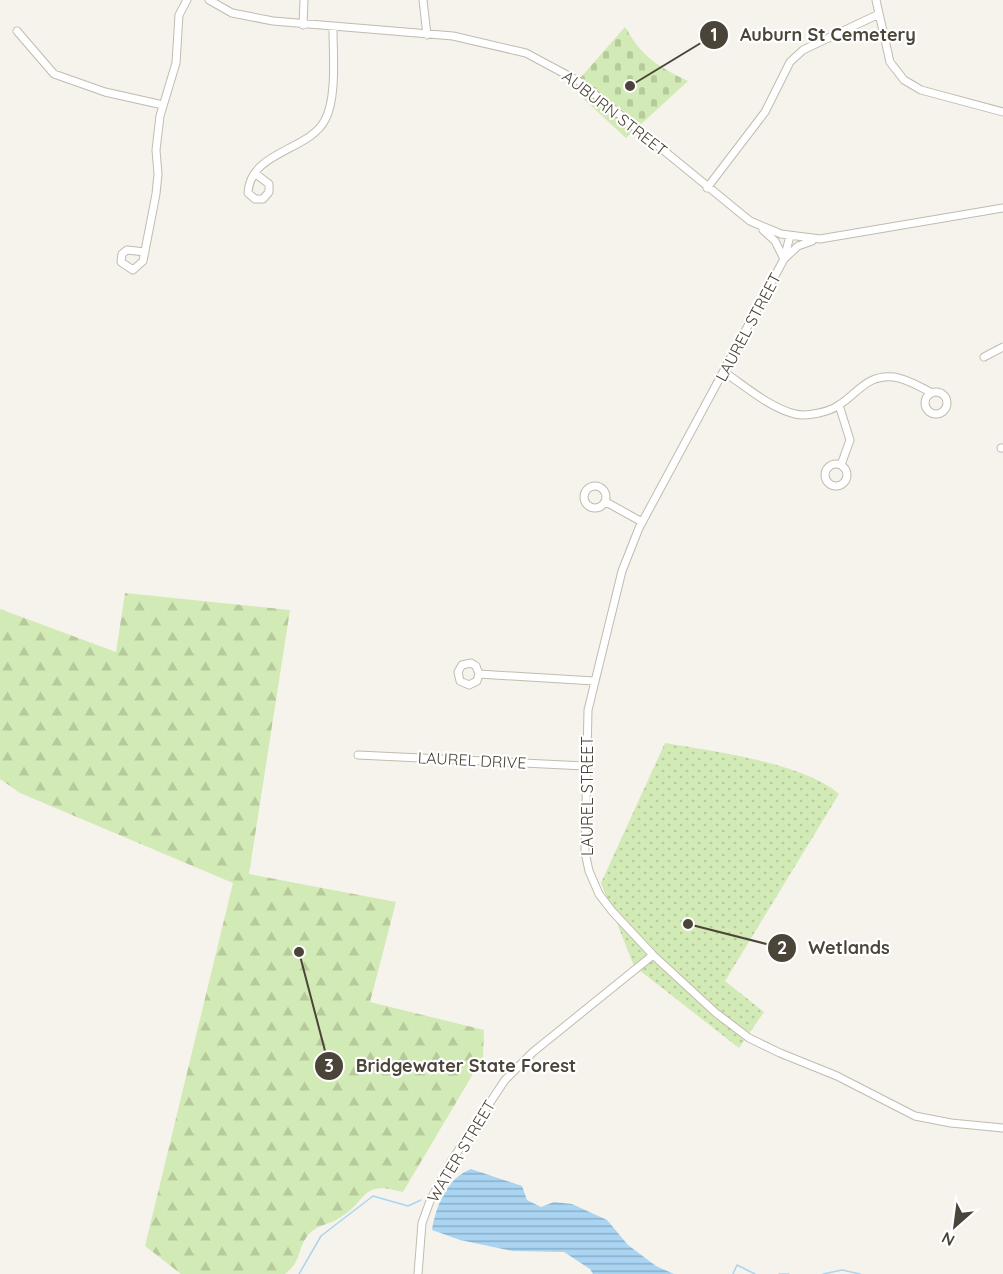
<svg xmlns="http://www.w3.org/2000/svg" width="1003" height="1274" font-family="Quicksand,sans-serif">
	<defs>
		<pattern id="forest-firs" width="22" height="20" patternUnits="userSpaceOnUse" patternTransform="scale(1.5)"><rect width="22" height="20" fill="#d2eab5"/><path d="M5 1l3.5 6h-7zM16 11l3.5 6h-7z" fill="#b6ca9c"/></pattern>
		<pattern id="cemetery-stones" width="16" height="16" patternUnits="userSpaceOnUse" patternTransform="scale(1.5)"><rect width="16" height="16" fill="#d2eab5"/><path d="M2 7V4a2 2 0 0 1 4 0v3zM10 15v-3a2 2 0 0 1 4 0v3z" fill="#b6ca9c"/></pattern>
		<pattern id="park-dots" width="8" height="8" patternUnits="userSpaceOnUse" patternTransform="scale(1.5)"><rect width="8" height="8" fill="#d2eab5"/><path d="M2 2h.1M6 6h.1" fill="none" stroke="#b6ca9c" stroke-width="1.8" stroke-linecap="round"/></pattern>
		<pattern id="water-rules" width="6" height="5" patternUnits="userSpaceOnUse" patternTransform="scale(1.5)"><rect width="6" height="5" fill="#a9d4f2"/><path d="M0 2.5h6" fill="none" stroke="#8caec5"/></pattern>
	</defs>
	<rect width="100%" height="100%" fill="#f6f3ec"/>
	<!-- forest -->
	<path fill="url(#forest-firs)" d="M125 593 290 610 249 874 396 902 370 1002 484 1030 483 1057 403 1192C360 1180 370 1198 341 1217 330 1225 317 1224 308 1235 297 1249 302 1261 285 1274H181L145 1246 233 883 20 793 0 779V609L116 652Z"/>
	<!-- cemetery -->
	<path fill="url(#cemetery-stones)" d="M625 27C643 58 657 66 688 81L626 138 575 91 581 77Z"/>
	<!-- park -->
	<path fill="url(#park-dots)" d="M665 743C712 751 804 763 839 794L725 981 764 1012 739 1048 634 966 601 883Z"/>
	<!-- water -->
	<path fill="url(#water-rules)" d="M471 1169 522 1186 527 1200 541 1207 554 1202 572 1204 607 1220 628 1245 656 1266 674 1274H593L590 1269 564 1252 513 1251 460 1240 432 1230C436 1206 447 1178 471 1169Z"/>
	<g fill="none" stroke-linecap="round" stroke-linejoin="round">
		<!-- stream -->
		<path stroke="#a9d4f2" stroke-width="1.5" d="M299 1274 321 1236 373 1196 408 1206 421 1200
			M733 1274 737 1265 755 1274
			M779 1274H789
			M823 1274 842 1270 860 1274"/>
		<defs>
			<path id="minor" d="M209 0 232 13 273 21 453 36 526 53 580 82 750 221 781 234 820 239 1003 208
				M423 0 427 35
				M876 0 890 62 904 80 921 90 1003 112
				M303 25 304 0
				M17 31 54 74 105 92 163 105
				M256 174 269 184V192L263 199H255L248 193C250 151 309 151 325 120 337 98 333 54 333 28
				M707 188 765 112 790 62 803 50 879 14
				M763 230 775 241 784 259 798 246 812 241
				M790 236 784 259 639 528 622 571 588 710 585 852 589 871 599 894 612 911 653 955 716 1013 749 1038 780 1053 837 1076 915 1116 951 1123 1003 1128
				M145 252 127 250 122 254 121 262 133 270 143 261 156 194 158 174 156 150 160 116 176 63 179 15 187 0
				M984 357 1003 347
				M724 372C745 386 770 408 795 414 807 417 829 412 839 405 858 393 867 374 894 377 908 379 920 387 932 393
				M925 403a11 11 0 1 1 22 0a11 11 0 1 1-22 0Z
				M839 405 850 440 841 465
				M1001 448H1003
				M825 475a11 11 0 1 1 22 0a11 11 0 1 1-22 0Z
				M584 497a11 11 0 1 1 22 0a11 11 0 1 1-22 0Z
				M606 502 642 522
				M479 674 476 666 471 663 462 665 458 672 460 681 469 685 477 681 479 674 594 681
				M358 755 585 766
				M418 1274 422 1223 430 1201 450 1163 505 1080 533 1052 653 955"/>
		</defs>
		<!-- minor casing -->
		<use href="#minor" stroke="#c2bbae" stroke-width="9"/>
		<!-- minor -->
		<use href="#minor" stroke="#fff" stroke-width="7"/>
	</g>
	<g text-anchor="middle" stroke-width="4.5" stroke-linejoin="round" paint-order="stroke">
		<!-- street labels -->
		<g font-size="16" fill="#4b4439" stroke="#fff">
			<text transform="translate(615 113) rotate(38)" y="6">AUBURN STREET</text>
			<text transform="translate(748 327) rotate(-62)" y="6">LAUREL STREET</text>
			<text transform="translate(472 760) rotate(3)" y="6">LAUREL DRIVE</text>
			<text transform="translate(587 796) rotate(-90)" y="6">LAUREL STREET</text>
			<text transform="translate(461 1151) rotate(-59)" y="6">WATER STREET</text>
		</g>
	</g>
	<!-- callouts -->
	<path fill="none" stroke="#4b4439" stroke-width="2" d="M630 86L714 35M688 924L782 948M299 952L329 1066"/>
	<g fill="#4b4439" stroke="#fff" stroke-width="2">
		<circle cx="630" cy="86" r="6"/>
		<circle cx="688" cy="924" r="6"/>
		<circle cx="299" cy="952" r="6"/>
		<circle cx="714" cy="35" r="15"/>
		<circle cx="782" cy="948" r="15"/>
		<circle cx="329" cy="1066" r="15"/>
	</g>
	<g font-size="18" text-anchor="middle" font-weight="bold" fill="#fff">
		<text x="714" y="41">1</text>
		<text x="782" y="954">2</text>
		<text x="329" y="1072">3</text>
	</g>
	<g font-size="18" text-anchor="middle" font-weight="bold" fill="#4b4439" stroke="#fff" stroke-width="4.5" stroke-linejoin="round" paint-order="stroke">
		<text x="828" y="41">Auburn St Cemetery</text>
		<text x="849" y="954">Wetlands</text>
		<text x="466" y="1072">Bridgewater State Forest</text>
	</g>
	<!-- north arrow -->
	<g transform="translate(955 1226) rotate(208)" stroke="#ffffff" stroke-width="4.5" paint-order="stroke">
	<path d="M0-4.5L10 22L0 15L-10 22Z" fill="#4b4439"/>
	<text y="-9" font-size="16" font-weight="bold" text-anchor="middle" fill="#4b4439">N</text>
	</g>
</svg>
